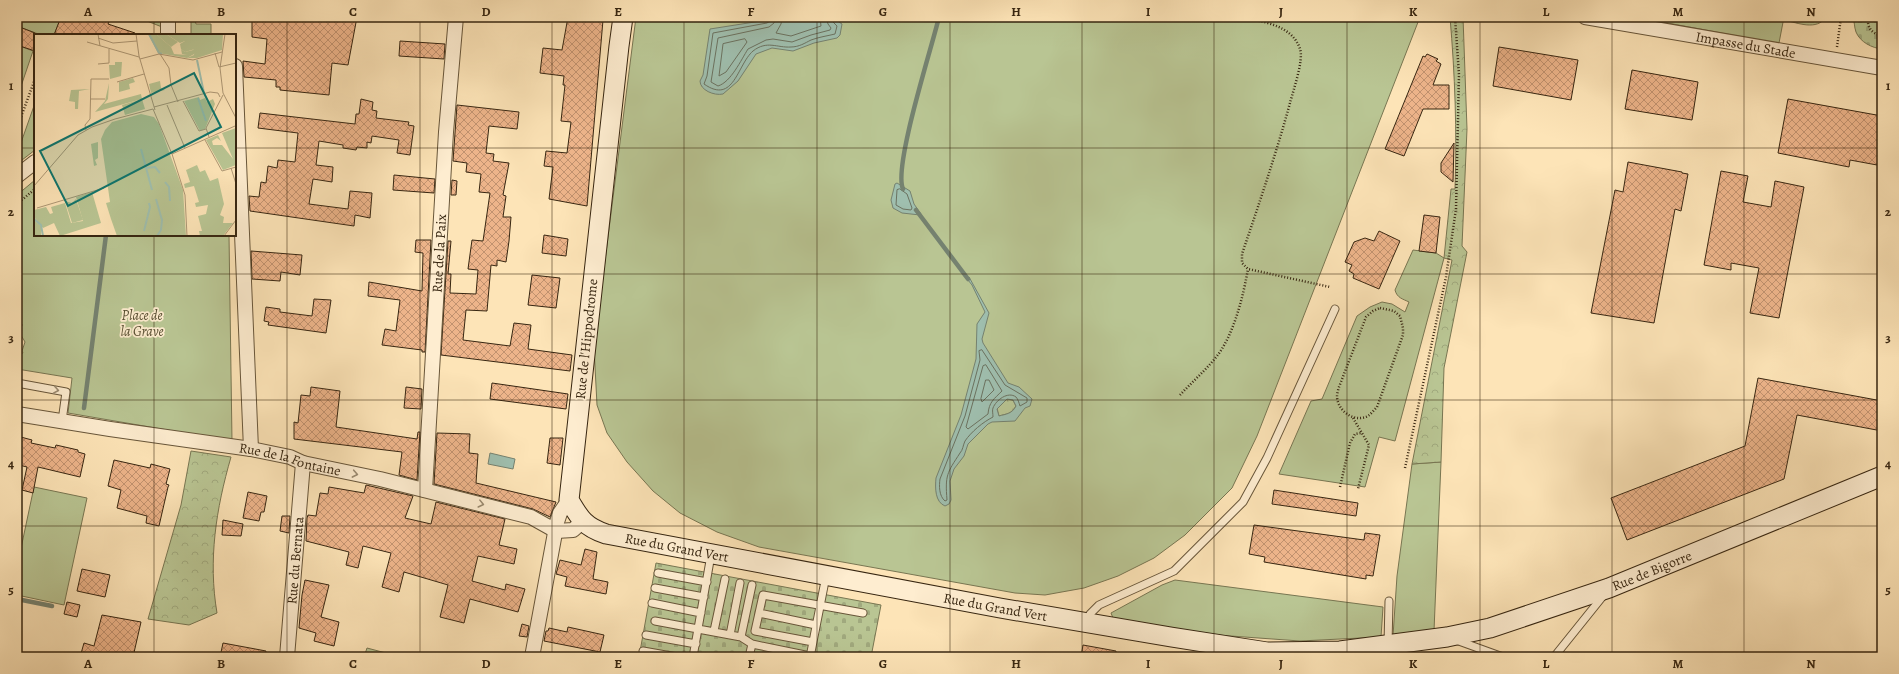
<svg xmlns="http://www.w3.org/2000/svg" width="1899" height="674" font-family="Alegreya,serif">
	<defs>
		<pattern id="forest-crowns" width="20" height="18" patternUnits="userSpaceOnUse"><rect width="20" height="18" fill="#b9c593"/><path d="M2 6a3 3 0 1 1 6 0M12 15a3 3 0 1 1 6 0" fill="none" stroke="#a0a97e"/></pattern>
		<pattern id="cemetery-stones" width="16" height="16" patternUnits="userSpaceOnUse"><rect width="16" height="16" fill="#b9c593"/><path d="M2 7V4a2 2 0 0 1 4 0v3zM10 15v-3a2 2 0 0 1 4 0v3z" fill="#a0a97e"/></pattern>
		<pattern id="building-cross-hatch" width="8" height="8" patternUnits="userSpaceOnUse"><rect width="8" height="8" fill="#edb48a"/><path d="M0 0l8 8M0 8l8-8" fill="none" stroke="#c1926f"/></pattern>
	</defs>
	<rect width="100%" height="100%" fill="#fde4b7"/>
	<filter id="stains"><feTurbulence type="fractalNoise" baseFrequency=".005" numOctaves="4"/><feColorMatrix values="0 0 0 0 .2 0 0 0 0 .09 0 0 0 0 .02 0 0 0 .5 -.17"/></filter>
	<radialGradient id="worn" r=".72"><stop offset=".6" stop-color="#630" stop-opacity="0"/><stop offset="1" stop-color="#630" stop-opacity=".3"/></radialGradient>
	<!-- green -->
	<path fill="#b9c593" stroke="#787652" d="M17 17H61L54 35H41L17 26Z
		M137 17H162V27Z
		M636 17H1420L1257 436 1232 488 1185 535 1154 558 1118 576 1084 588 1045 595 1015 593 759 547 717 532 680 513 653 491 627 462 607 433 597 405 594 347Z
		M1635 17H1784L1779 43 1770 42Z
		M191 20H195L196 24H211V34L191 35Z
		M17 45 33 51 17 98Z
		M35 103V150L22 160 17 159V154Z
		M35 180V235H229L232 441 68 413 72 378 17 369V356L23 353 22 351 25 342C22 336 18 334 20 326H22V324L18 322 17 324V195Z
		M1413 250 1436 253 1444 258 1395 441 1379 437 1365 487 1279 474 1311 401 1322 399 1357 316 1370 307 1382 302 1392 304 1405 312 1409 302C1403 299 1397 298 1395 290Z
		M1441 462 1434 631 1393 636 1397 576 1412 464Z
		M34 487 87 498 64 605 17 595V567Z
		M1175 580 1383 607 1381 637 1300 641 1203 634 1113 618 1111 613 1162 585Z
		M367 648 401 657H364Z"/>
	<!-- forest -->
	<path fill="url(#forest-crowns)" stroke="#787652" d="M1450 17H1463L1467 129 1462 246 1467 252 1444 368 1441 462 1412 464 1452 260 1444 258 1451 189H1455C1457 131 1455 75 1450 17Z
		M1007 399 1013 400 1016 406C1012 414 1006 414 999 416L997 409Z
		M191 451 231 457C216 509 208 560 217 613L189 625 148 619 181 505Z"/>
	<!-- cemetery -->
	<path fill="url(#cemetery-stones)" stroke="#787652" d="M1784 17H1826C1817 31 1798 23 1784 20Z
		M1852 17H1882V49C1872 48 1860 42 1856 32 1854 27 1855 21 1852 17Z
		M656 563 881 605 871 657H639Z"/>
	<!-- water -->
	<path fill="#9fbfaf" stroke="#758270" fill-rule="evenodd" d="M771 17H835L836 20 842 24 840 35 837 38 814 43 793 51 772 48 756 54 738 81 723 94C714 96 700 90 700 81L703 75 710 29 761 21Z
		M897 183 910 191 914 204 921 214 920 215 902 213 893 208 891 200 895 184Z
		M969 277 989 313 982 339 983 343 1008 383 1019 387 1032 399 1030 406 1025 408 1015 421 992 422 988 424 968 444 964 456 954 469 950 481 951 500 949 504 945 506C935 502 935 488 936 478L961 415 976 359 977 324 985 312 972 285 968 280ZM1007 399 1013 400 1016 406C1012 414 1006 414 999 416L997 409Z
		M490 453 515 459 513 469 488 464Z"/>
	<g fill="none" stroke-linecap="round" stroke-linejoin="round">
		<!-- shore -->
		<path stroke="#6b7260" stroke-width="1" d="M771 17 770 21 767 23 713 33 707 76 704 84C734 105 737 65 753 51 767 40 777 48 791 47 799 47 805 43 811 40 819 37 827 36 835 34L837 26 833 22 832 17
			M776 17 774 23 769 27 718 38 711 82 718 86C731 82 741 60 748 49L766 40 773 39 792 42 811 35 830 30 831 28 828 24 826 17
			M782 17 781 24 776 33 791 36 821 26 820 17
			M745 39 747 42 726 72 719 76 723 44Z
			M900 189 907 194 912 208 911 210 903 209 896 205 897 190Z
			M982 350 1005 385 1027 398V402L1020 406C1019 403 1018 399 1016 397 1008 391 996 400 993 408 992 410 993 414 993 417 983 422 971 432 965 441 963 445 963 450 960 453 947 473 945 475 947 500L945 501C939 496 939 486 940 479L965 416 980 360 979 351Z
			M986 365 1002 391C994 399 989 402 988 414L968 429 966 427 983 366Z
			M986 380H989L994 390 982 402 981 399Z"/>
		<!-- stream -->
		<path stroke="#758270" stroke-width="4.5" d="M903 189C893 167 932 47 939 17
			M916 210 968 279
			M84 408 106 235
			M17 599 52 606"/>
	</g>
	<!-- building -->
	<path fill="url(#building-cross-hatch)" stroke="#372611" d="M61 17H111L108 24 135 33V35H54Z
		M252 17 272 18 273 17H357L348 65 332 63 329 95 280 90V87H276V80L244 77 243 61 265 64 267 39 252 37Z
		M568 17H588L603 20 587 206 549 199 553 167 544 166 546 151 567 153 571 122 561 121 565 85H563L564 76 540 73 543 48 562 50Z
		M17 26 35 33V51L17 45Z
		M400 41 445 44 444 59 399 56Z
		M1499 47 1578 60 1571 100 1493 86Z
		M1427 54 1438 59 1436 61 1441 64 1433 85H1449V109H1423L1404 156 1385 149 1423 56 1425 57Z
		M1632 70 1698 82 1692 120 1625 109Z
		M361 99 373 102 372 110 377 111 376 118 409 122 408 125 414 126 410 155 397 153 399 140 372 136 371 143 367 142V148L357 147 356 150 343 148V145L319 141 316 165 333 167 332 182 313 179 309 204 348 209 350 191 372 193 370 218 355 215 354 226 250 211 249 196 259 197 261 182 266 183 268 166 277 168 278 160 295 162 298 133 258 128 260 113 355 124 356 114H359Z
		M1788 99 1882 116V137L1877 165 1850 160 1849 167 1778 153Z
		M457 105 519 112 517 129 489 126 486 153 494 154 493 161 509 163 503 195 506 196 503 217H511L509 241 506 262 497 260V266L491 265 487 311 466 310 463 340 510 346 514 323 531 325 528 349 572 355 570 371 441 355 448 241H451L448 274H451L450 293 476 294 478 270 468 269 472 240 483 241 490 193 479 192 481 174 466 172 467 163 453 161Z
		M1454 143 1453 182 1441 172V163Z
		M1628 162 1682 172V173L1688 174 1681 211 1675 209 1654 323 1591 313 1615 190 1623 192Z
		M1721 171 1748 176 1743 202 1771 207 1775 181 1804 187 1779 318 1750 313 1759 268 1731 263V270L1704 265Z
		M394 175 435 179 434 193 393 190Z
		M452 180 457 181 456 195H451Z
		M1424 215 1440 217 1436 253 1419 251Z
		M1379 231 1400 241 1379 289 1353 278 1354 274 1349 271 1352 265 1345 262 1354 242 1365 238 1374 241Z
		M544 235 568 239 566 256 542 253Z
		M416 240H431L425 352H422V350L382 345 385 329 396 331 400 300 368 296 369 282 422 291 423 253 415 252Z
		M251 251 302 255 300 275 281 272 280 281 252 279Z
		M532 275 560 278 556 308 528 305Z
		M314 299 331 300 326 333 268 325 269 322 264 321 266 307 280 309V312L312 316Z
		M1758 378 1882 401V431L1797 415 1784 479 1627 540 1611 498 1745 446Z
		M492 383 568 394 566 409 490 399Z
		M311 387 340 391 336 427 417 439 418 432H420L417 480 399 475 402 452 294 439V422L298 423 301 395 310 396Z
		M406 387 422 389 421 409 404 408Z
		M437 433 470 434 469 453 478 454 476 483 556 502 550 517 533 509 434 484Z
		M17 436 32 440 31 443 55 448 56 445 78 450V452L85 454 80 477 38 467 33 493 22 490 27 467 19 465 20 461H17Z
		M550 438H563L560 465 547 463Z
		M114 460 150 468 151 464 170 469 166 484 169 485 168 487 159 526 146 523 147 516 117 508 121 490 108 486Z
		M366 485 413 496 405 518 431 524 436 502 505 519 499 545 517 549 514 564 478 556 472 581 505 590 506 584 525 589 518 612 470 599 464 623 440 617 448 585 404 572 399 592 382 587 391 553 363 546 358 568 346 565 349 552 306 541 307 518 308 515 316 516 320 493 328 494 329 487 364 493Z
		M1274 490 1358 503 1356 516 1272 504Z
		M248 492 267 496 264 512H261L259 521 243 518Z
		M282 516H290L289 533 280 531Z
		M223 520 243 524 241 536 222 535Z
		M1254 525 1364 540 1365 533 1380 535 1373 576 1366 575V579L1264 562 1265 557 1249 554Z
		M585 549 597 552 593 579 608 582 606 594 565 586 567 577 556 574 560 560 581 565Z
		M82 569 110 575 105 597 77 591Z
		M305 580 329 585 321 617 339 622 334 646 314 641 316 633 299 628 302 595Z
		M67 602 80 605 77 617 64 614Z
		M102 615 141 622 133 657H80L84 643 94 646Z
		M522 624 529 626 527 637 519 636Z
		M568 627 604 635 600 652 544 641 546 631H548L549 628 567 632Z
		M223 643 266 651 265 657H220Z
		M1083 645 1116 651V657H1081Z"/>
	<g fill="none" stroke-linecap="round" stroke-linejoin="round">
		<defs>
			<path id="service" d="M17 383 66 392 62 421
				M658 573 707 582
				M655 588 704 597
				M652 603 701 613
				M759 613 816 625
				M655 621 741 637 752 644 810 656
				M1088 621 1090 614 1099 605 1174 571 1243 502 1267 458 1335 309
				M714 631 725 579
				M646 635 696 644
				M730 635 740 583
				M741 637 752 585
				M1456 640 1503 657
				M813 642 755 631 763 595 863 613
				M1388 645 1389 601
				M643 651 677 657
				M693 657 711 555
				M749 657 752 644
				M810 657 826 576
				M1554 657 1603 596"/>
			<g id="minor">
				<path d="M168 17V35"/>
				<path id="s1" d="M1585 17 1882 68"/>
				<path d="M235 66 251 449"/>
				<path d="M17 176 35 162"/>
				<path id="s2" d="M17 414 110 429 251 449 290 457 303 463 380 479 531 517 556 531 573 530 582 522"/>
				<path id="s3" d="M425 490 446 132 456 17"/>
				<path id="s4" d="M287 657 303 463"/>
				<path d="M532 657 557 522 560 513 569 500"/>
			</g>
			<g id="secondary">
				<path id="s5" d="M623 17 619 46 569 500C580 519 585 527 606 534L1000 608 1171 637 1267 652 1340 651 1447 637 1490 628 1609 588 1882 476"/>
			</g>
		</defs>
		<!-- service casing -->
		<use href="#service" stroke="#68563a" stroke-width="9"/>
		<!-- minor casing -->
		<use href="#minor" stroke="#68563a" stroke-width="16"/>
		<!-- secondary casing -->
		<use href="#secondary" stroke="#372611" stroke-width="21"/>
		<!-- path -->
		<path stroke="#372611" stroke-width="2.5" stroke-dasharray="1 2" stroke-linecap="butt" d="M1238 17C1260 21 1292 24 1300 49 1304 60 1293 91 1290 103 1276 154 1259 204 1242 254V263L1248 269 1330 287
			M1868 17C1867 27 1871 34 1882 35
			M1837 47 1841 17
			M17 128 35 79
			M17 204 35 189
			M1380 308 1394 311 1400 316 1403 328V335L1377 407C1374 410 1371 414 1368 416 1354 423 1338 411 1337 397 1337 394 1338 390 1339 387L1366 317 1373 311Z
			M1180 395C1192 382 1206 370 1217 356 1234 334 1243 297 1248 269
			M1353 418 1369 445 1358 489
			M1405 468 1446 277 1456 209 1459 75 1455 17
			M1340 487 1350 443 1355 434 1361 433"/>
		<!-- service -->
		<use href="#service" stroke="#feedd0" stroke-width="7"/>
		<!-- minor -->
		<use href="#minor" stroke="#feedd0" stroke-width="14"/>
		<!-- secondary -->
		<use href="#secondary" stroke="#feedd0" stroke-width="19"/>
	</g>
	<!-- one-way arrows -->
	<defs><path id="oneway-chevron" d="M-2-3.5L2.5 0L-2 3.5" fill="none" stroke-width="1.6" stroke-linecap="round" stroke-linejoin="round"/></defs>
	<g stroke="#9a8a70">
		<use href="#oneway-chevron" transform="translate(56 390) rotate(10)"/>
		<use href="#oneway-chevron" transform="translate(355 474) rotate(11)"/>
		<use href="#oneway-chevron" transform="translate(481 504) rotate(14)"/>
	</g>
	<!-- grid -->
	<path fill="none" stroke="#372611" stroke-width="1" stroke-opacity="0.55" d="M154 17V35M287 17V657M420 17V657M552 17V657M684 17V657M817 17V657M950 17V657M1082 17V657M1214 17V657M1347 17V657M1480 17V657M1612 17V657M1744 17V657M17 148H35M235 148H1882M154 235V657M17 274H1882M17 400H1882M17 526H1882"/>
	<g text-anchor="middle" stroke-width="3.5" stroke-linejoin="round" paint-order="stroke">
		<!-- street labels -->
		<g font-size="14" fill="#372611" stroke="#feedd0">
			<text dy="5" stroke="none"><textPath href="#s1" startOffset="163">Impasse du Stade</textPath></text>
			<text dy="5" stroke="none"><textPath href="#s3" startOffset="237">Rue de la Paix</textPath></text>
			<text transform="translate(586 339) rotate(-84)" y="5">Rue de l'Hippodrome</text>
			<text dy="5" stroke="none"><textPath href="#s2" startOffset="277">Rue de la Fontaine</textPath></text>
			<text dy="5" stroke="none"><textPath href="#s5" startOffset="610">Rue du Grand Vert</textPath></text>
			<text dy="5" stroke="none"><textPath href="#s4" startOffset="97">Rue du Bernata</textPath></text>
			<text dy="5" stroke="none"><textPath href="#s5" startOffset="1606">Rue de Bigorre</textPath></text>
			<text dy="5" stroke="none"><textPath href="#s5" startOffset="934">Rue du Grand Vert</textPath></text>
		</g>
		<!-- park labels -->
		<g font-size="14" font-style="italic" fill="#584e32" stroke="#feedd0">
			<text x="142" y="320">Place de<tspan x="142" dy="16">la Grave</tspan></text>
		</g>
	</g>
	<!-- overview -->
	<g transform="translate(34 34)">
		<rect width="202" height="202" fill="#fde4b7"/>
		<path d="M122 0H132L144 8 137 13ZM151 0H189L188 16 163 24H153L160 21 161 15 151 18 147 15 146 10 151 7ZM81 28H88L87 42 76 45 75 31H81ZM99 44 101 48 95 50 96 55 85 58V48ZM126 47 127 54 131 56 117 59 115 50ZM75 49 74 65 70 70 107 60 108 65 61 78 71 67ZM56 55 45 57 44 75H41V68L35 67 37 56ZM165 63 166 66 171 64 173 68 179 65 181 70 171 95 166 97 150 67ZM107 80 120 83 125 90 149 156 152 202H83L77 185 72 169 76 168 67 105 71 96 78 88ZM202 94V131L189 136 172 106 184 101 187 107 183 104 178 107 179 111H188L199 125 188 99ZM64 108V124L61 126 63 131 60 132 57 110ZM163 131 166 138 171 136 176 147 184 144 190 170 186 181 190 183 189 189H199L189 202H166L165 197H168L164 182 172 180 174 171 162 173 161 169 165 168 160 152 151 154 150 150 156 148 152 136ZM58 158 67 189 26 202 20 189 9 194 0 183V176L12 173 16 180 19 179 17 173 31 169 37 189 49 187 42 163ZM0 186 7 192V202H0Z" fill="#b9c593"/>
		<path d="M114 0H122L137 13 140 20 153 21 148 20 147 15 151 18 159 16 162 12 163 15 162 19 153 24 124 19ZM132 0H151L152 2 151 7 146 9Z" fill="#b9c593"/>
		<path d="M108 65 111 75 91 81 88 71ZM42 165 49 186 38 189 31 167 38 169Z" fill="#b9c593"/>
		<path fill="none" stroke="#9fbfaf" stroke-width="2" d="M115 0 125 19 128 20M163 26 170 59M164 64 172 87M107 115 118 156M112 134 121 133 126 139M131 148 135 153 136 167M122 165 128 186 127 196 123 202M0 185 7 191 9 202M110 197 116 173 115 169"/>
		<path fill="none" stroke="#ae9875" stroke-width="1" d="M64 0 66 12M102 0 105 22 121 76M191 0 186 34 189 59 202 84M64 4 79 9 103 7M53 8 105 23M181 19 185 33 202 29M126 20 135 34 137 51 144 68M106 25 125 20 159 26 188 18M64 30 75 29V15M83 48 110 40M57 65H71M149 67 165 97 172 95M133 71 151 114M120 73 176 58 184 59 186 63M52 96 51 91 56 85 57 45H75M175 103 172 94 189 61M171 106 188 137 202 133M138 120 151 161 153 202M197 134 202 150M0 152 44 101 58 93 81 85 119 75 138 120 201 92M3 174 70 154M190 202 202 186"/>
		<path fill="#0f766e" fill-opacity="0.15" stroke="#0f766e" stroke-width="2" d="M160 39 187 93 34 172 6 117Z"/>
		<rect width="202" height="202" fill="none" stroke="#372611" stroke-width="2"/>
	</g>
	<!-- margin -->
	<rect width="1899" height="674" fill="none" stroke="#fde4b7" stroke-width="44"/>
	<rect x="22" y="22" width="1855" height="630" fill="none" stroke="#372611" stroke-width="1.5"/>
	<g font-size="13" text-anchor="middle" font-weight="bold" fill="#372611">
		<text x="88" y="16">A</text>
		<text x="221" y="16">B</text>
		<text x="353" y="16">C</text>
		<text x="486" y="16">D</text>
		<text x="618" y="16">E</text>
		<text x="751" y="16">F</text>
		<text x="883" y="16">G</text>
		<text x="1016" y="16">H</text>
		<text x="1148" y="16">I</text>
		<text x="1281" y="16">J</text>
		<text x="1413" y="16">K</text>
		<text x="1546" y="16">L</text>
		<text x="1678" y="16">M</text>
		<text x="1811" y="16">N</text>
		<text x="11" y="90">1</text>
		<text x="1888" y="90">1</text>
		<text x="11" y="216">2</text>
		<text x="1888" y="216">2</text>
		<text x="11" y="342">3</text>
		<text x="1888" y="342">3</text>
		<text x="11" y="468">4</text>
		<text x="1888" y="468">4</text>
		<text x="11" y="594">5</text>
		<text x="1888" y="594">5</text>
		<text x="88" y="668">A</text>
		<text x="221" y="668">B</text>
		<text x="353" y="668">C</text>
		<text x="486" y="668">D</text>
		<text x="618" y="668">E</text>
		<text x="751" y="668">F</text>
		<text x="883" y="668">G</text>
		<text x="1016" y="668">H</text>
		<text x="1148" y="668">I</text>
		<text x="1281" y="668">J</text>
		<text x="1413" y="668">K</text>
		<text x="1546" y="668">L</text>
		<text x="1678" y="668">M</text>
		<text x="1811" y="668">N</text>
	</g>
	<rect width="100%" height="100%" filter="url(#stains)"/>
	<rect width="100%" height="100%" fill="url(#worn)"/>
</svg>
